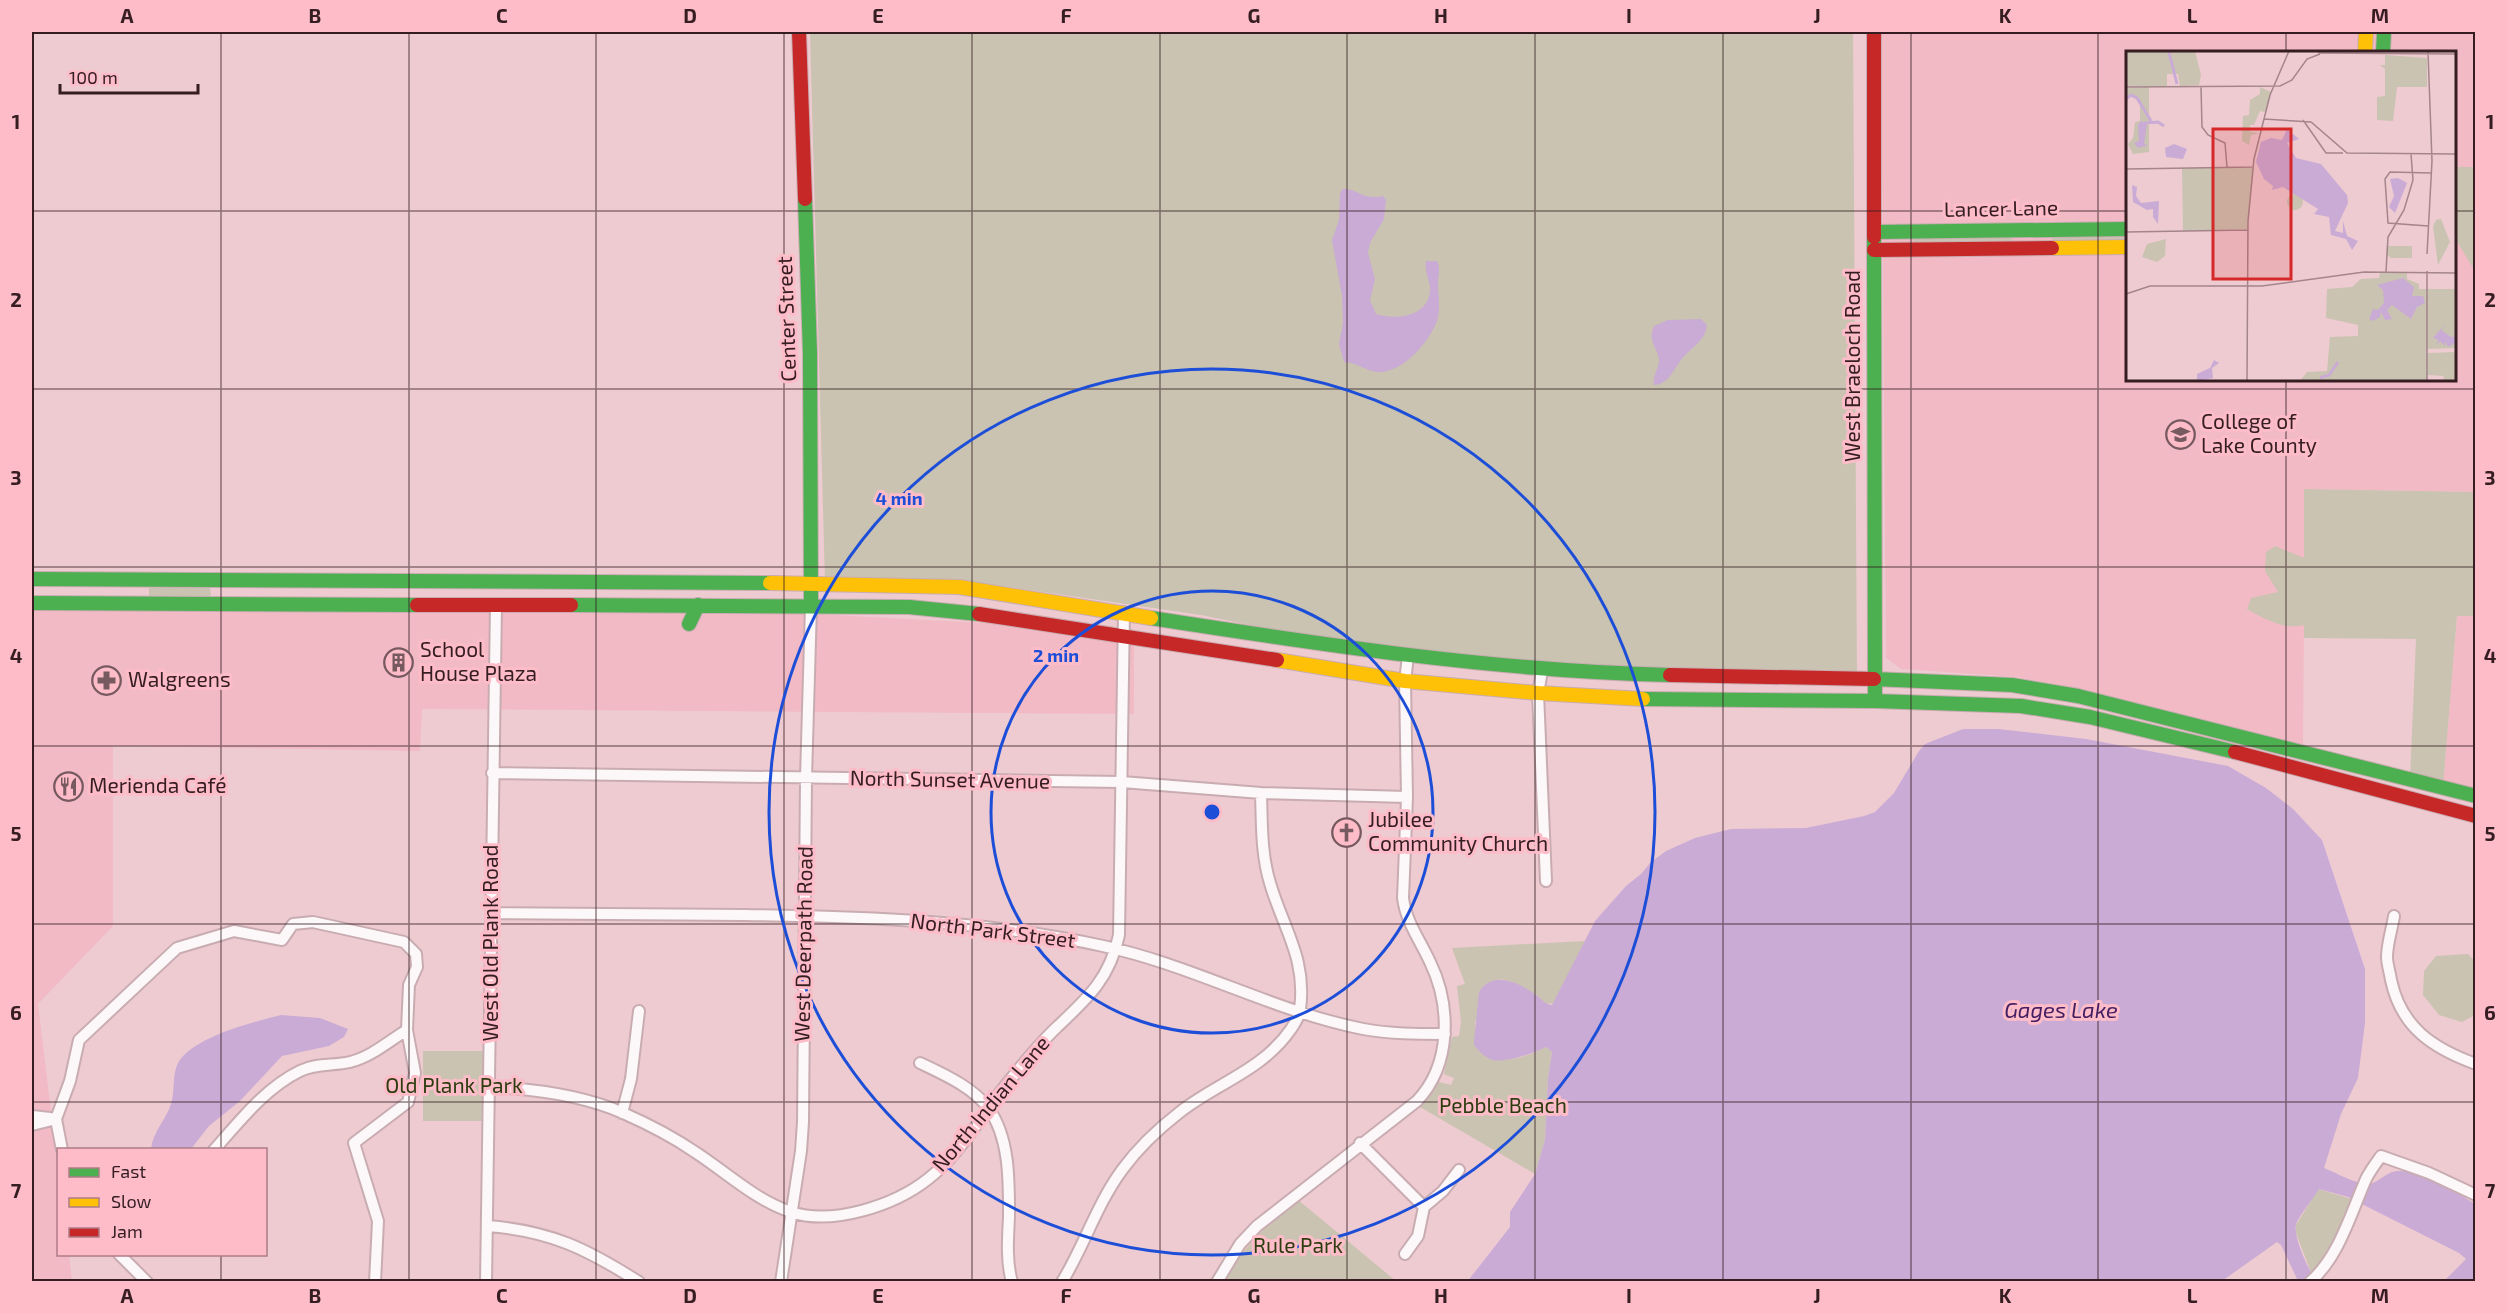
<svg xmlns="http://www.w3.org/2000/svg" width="2507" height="1313" font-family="'Exo 2',sans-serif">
	<rect width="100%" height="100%" fill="#eecbd1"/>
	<!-- built -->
	<path fill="#f2bac5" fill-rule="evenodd" d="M1881 32H2475V492L2305 489 2303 747 2194 718 2018 677 1901 669 1886 658ZM2128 52H2454V380H2128Z
		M32 608 796 613 1004 624 1134 641V714L422 709 420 751 113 746V926L38 1004 58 1169V1254L69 1255 72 1281H32Z
		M2457 616H2475V796L2443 787Z"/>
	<!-- green -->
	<path fill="#cac3b1" d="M810 32H1853L1857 674 1532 669 1393 654 1201 615 1003 586 825 583Z
		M2454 167H2475V289L2473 268 2455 238Z
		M2127 234V241L2052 242V235Z
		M2012 236V242L1913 243 1914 237Z
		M2304 489 2475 492V616H2457L2443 787 2410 779 2416 639 2304 638V625C2283 630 2265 619 2247 609L2251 598 2278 592 2265 571 2266 552 2275 546 2304 558Z
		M187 586 210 587 211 597 149 596V588Z
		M1585 941 1555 1003 1546 1004C1531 992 1519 982 1500 979L1475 1022 1476 1035 1474 1044C1492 1068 1523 1059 1546 1047L1552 1052 1548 1079 1545 1140 1535 1174 1420 1107 1439 1082 1451 1085 1454 1078 1444 1074 1452 1037 1459 1036 1461 1022 1457 986 1465 984 1452 948Z
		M2468 954 2475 961V1015L2462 1022 2439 1015 2423 995 2424 971 2436 956Z
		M423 1051H486V1121H423Z
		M2318 1189 2355 1200 2327 1257 2312 1275 2296 1233V1225Z
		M1297 1199 1396 1281 1225 1282C1241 1247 1269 1224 1297 1199Z"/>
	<!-- water -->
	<path fill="#caabd5" d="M1343 189C1360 189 1360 200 1383 196L1386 200 1384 219 1370 243 1368 253 1375 279 1370 300 1376 314C1395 320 1426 318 1430 292 1431 281 1424 273 1426 261H1437C1441 268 1438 275 1438 283 1438 296 1441 308 1437 321 1429 342 1404 372 1379 372 1366 372 1357 362 1344 362L1339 344 1343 323 1342 296 1332 240 1339 220 1340 193Z
		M1701 319 1707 325C1705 342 1691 347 1681 360 1674 369 1668 385 1654 385 1652 375 1659 369 1659 360 1658 348 1647 342 1654 326L1668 320Z
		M1963 729H1998L2086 739 2228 766 2266 788 2293 809 2322 840 2365 969V1023L2358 1078 2341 1114 2324 1168C2337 1173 2360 1187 2373 1183 2382 1179 2388 1171 2399 1171 2425 1170 2454 1191 2475 1204V1281H2444L2466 1259 2459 1253 2348 1197 2319 1189C2313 1199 2298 1217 2296 1225 2293 1237 2309 1272 2317 1281H2298L2281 1245 2277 1242 2222 1281 1467 1282 1510 1227V1212L1535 1174 1545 1140 1548 1079 1552 1052 1546 1047C1535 1053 1505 1063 1493 1060 1485 1058 1479 1051 1474 1045V1041L1479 992C1493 969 1520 983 1536 995 1543 1000 1544 1004 1552 1005L1595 921 1626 886 1641 874 1651 862 1666 851 1695 838 1731 829 1806 828 1864 816 1875 812 1894 793 1919 751 1925 744Z
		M281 1015 320 1018 348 1029 344 1037 329 1046 282 1056 240 1101 209 1126 191 1149H151C153 1131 166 1120 171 1104 175 1092 172 1074 178 1063 193 1037 253 1022 281 1015Z"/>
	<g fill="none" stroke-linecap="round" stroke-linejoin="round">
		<defs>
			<path id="street" d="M1542 671 1538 693 1546 881
				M492 773 1122 782 1261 793 1407 797
				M491 913C575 914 659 915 744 915 865 917 984 920 1103 946 1192 965 1273 1011 1363 1029 1390 1034 1417 1034 1445 1034
				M2394 916C2392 929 2387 944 2387 957 2387 964 2390 973 2391 980 2401 1027 2432 1048 2476 1064
				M920 1063C943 1074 973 1087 989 1109 1010 1139 1009 1182 1009 1217 1008 1238 1006 1261 1012 1282
				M490 1087C534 1089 582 1095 623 1113 648 1124 673 1137 695 1152 726 1172 755 1200 791 1212 833 1226 895 1205 928 1179 961 1153 980 1117 1006 1085 1022 1065 1039 1044 1057 1027 1088 998 1110 978 1119 935L1124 612
				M622 1113 631 1079 639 1011
				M32 1116 50 1118
				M32 1125 56 1119
				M1360 1143 1424 1207 1418 1236 1405 1254
				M62 1150 56 1119 70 1081 79 1040 177 948 234 931 282 940 293 924 313 922 404 942 416 954 417 967 409 985 407 1030 415 1073 408 1102 354 1143 378 1221 375 1282
				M214 1150C239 1122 265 1088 300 1071 316 1063 333 1066 350 1062 371 1057 389 1041 407 1030
				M1424 1207 1443 1191 1459 1170
				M488 1226C551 1231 587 1249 639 1282
				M119 1254 147 1282
				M486 1282 496 605
				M781 1282 801 1151 803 1122 806 778 811 606
				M1062 1282C1084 1246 1097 1204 1122 1170 1138 1148 1158 1129 1180 1112 1217 1083 1263 1070 1291 1029 1295 1023 1300 1016 1300 1009 1307 959 1283 928 1270 883 1261 854 1262 823 1261 793
				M1217 1282 1240 1244 1257 1226 1417 1101C1452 1064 1451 1005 1430 962 1420 940 1406 922 1403 898L1407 797 1405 681 1408 656
				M2310 1282C2339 1257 2351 1213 2366 1179 2370 1171 2376 1163 2381 1156L2429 1173 2476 1195"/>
			<path id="fast" d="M2383 52 2384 32
				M805 199 810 354 811 606
				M1874 232 2128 229
				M1874 237 1875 701
				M32 579 770 583
				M32 603 417 605
				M571 605 909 607 979 614
				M1151 618C1324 645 1496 671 1670 675
				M689 624 698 605
				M1874 679 2012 685 2078 696 2476 796
				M1643 699 1875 701 2021 706 2090 717 2235 752"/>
			<path id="slow" d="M2365 52 2366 32
				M2052 248 2128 247
				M770 583 959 587 1151 618
				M1277 660 1405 681 1538 693 1643 699"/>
			<path id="jam" d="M799 32 805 199
				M1874 32V237
				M1874 250 2052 248
				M417 605H571
				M979 614 1277 660
				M1670 675 1874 679
				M2235 752 2476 816"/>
		</defs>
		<!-- street casing -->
		<use href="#street" stroke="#c8acb1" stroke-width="14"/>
		<!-- fast casing -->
		<use href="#fast" stroke="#c8acb1" stroke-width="16"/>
		<!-- slow casing -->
		<use href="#slow" stroke="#c8acb1" stroke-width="16"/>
		<!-- jam casing -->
		<use href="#jam" stroke="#c8acb1" stroke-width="16"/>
		<!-- street -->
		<use href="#street" stroke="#fcf7f8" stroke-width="10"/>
		<!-- fast -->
		<use href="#fast" stroke="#4caf50" stroke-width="14"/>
		<!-- slow -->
		<use href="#slow" stroke="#ffc107" stroke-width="14"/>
		<!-- jam -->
		<use href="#jam" stroke="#c62828" stroke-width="14"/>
	</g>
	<!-- grid -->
	<path fill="none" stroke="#351d22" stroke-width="1.5" stroke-opacity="0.55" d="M221 32V1150M409 32V1282M596 32V1282M784 32V1282M972 32V1282M1160 32V1282M1347 32V1282M1535 32V1282M1723 32V1282M1911 32V1282M2098 32V1282M2286 32V52M32 211H2128M2454 211H2476M2286 380V1282M32 389H2476M32 567H2476M32 746H2476M32 924H2476M32 1102H2476M221 1254V1282"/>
	<!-- distance rings -->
	<g fill="none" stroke="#1d4ed8" stroke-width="3">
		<circle cx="1212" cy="812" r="221"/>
		<circle cx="1212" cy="812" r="443"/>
	</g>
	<!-- icons -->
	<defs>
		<symbol id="university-ring" viewBox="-11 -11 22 22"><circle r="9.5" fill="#fdbcc8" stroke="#765a5f" stroke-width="1.5"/><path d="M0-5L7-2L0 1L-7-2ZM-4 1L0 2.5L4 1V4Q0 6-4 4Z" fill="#765a5f"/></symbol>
		<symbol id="building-ring" viewBox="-11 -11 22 22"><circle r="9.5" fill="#fdbcc8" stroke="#765a5f" stroke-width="1.5"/><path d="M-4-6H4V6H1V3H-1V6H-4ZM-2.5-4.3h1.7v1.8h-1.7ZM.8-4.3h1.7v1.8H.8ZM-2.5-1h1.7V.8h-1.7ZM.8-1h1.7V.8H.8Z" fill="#765a5f"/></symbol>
		<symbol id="pharmacy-ring" viewBox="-11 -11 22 22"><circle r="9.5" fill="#fdbcc8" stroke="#765a5f" stroke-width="1.5"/><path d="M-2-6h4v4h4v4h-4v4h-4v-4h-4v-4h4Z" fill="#765a5f"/></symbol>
		<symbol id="restaurant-ring" viewBox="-11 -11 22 22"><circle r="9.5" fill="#fdbcc8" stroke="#765a5f" stroke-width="1.5"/><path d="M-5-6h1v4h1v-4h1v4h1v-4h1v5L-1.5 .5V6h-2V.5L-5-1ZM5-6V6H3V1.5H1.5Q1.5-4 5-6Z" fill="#765a5f"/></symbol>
		<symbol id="church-ring" viewBox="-11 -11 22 22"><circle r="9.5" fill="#fdbcc8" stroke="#765a5f" stroke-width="1.5"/><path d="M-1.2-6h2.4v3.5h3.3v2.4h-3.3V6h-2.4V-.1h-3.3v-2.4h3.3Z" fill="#765a5f"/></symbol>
	</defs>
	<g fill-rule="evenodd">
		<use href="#university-ring" x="2164" y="418" width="33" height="33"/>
		<use href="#building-ring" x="382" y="646" width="33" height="33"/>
		<use href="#pharmacy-ring" x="90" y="664" width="33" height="33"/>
		<use href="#restaurant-ring" x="52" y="770" width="33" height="33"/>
		<use href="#church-ring" x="1330" y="816" width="33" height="33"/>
	</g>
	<g text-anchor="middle" stroke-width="6" stroke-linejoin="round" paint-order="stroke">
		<!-- street labels -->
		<g font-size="21" fill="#351d22" stroke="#fdbcc8">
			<text transform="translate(2001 209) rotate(-1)" y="7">Lancer Lane</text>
			<text transform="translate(787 319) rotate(-92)" y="7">Center Street</text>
			<text transform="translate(1853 366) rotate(-90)" y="7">West Braeloch Road</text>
			<text transform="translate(950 780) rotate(1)" y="7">North Sunset Avenue</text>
			<text transform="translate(993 931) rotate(7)" y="7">North Park Street</text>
			<text transform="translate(491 943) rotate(-90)" y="7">West Old Plank Road</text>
			<text transform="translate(804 944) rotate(-89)" y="7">West Deerpath Road</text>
			<text transform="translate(991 1104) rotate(-50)" y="7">North Indian Lane</text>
		</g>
		<!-- poi labels -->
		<g font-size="21" fill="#351d22" stroke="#fdbcc8" text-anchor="start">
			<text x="2201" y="429">College of<tspan x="2201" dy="24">Lake County</tspan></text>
			<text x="420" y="657">School<tspan x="420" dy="24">House Plaza</tspan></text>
			<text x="128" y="687">Walgreens</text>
			<text x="89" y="793">Merienda Café</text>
			<text x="1368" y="827">Jubilee<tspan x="1368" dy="24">Community Church</tspan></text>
		</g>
		<!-- park labels -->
		<g font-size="21" fill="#2c3c0f" stroke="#fdbcc8">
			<text x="454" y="1093">Old Plank Park</text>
			<text x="1503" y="1113">Pebble Beach</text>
			<text x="1298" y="1253">Rule Park</text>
		</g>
		<!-- water labels -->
		<g font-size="22" font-style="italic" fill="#441e62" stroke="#fdbcc8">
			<text x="2061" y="1018">Gages Lake</text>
		</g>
	</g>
	<!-- overview -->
	<g transform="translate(2126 51)">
		<rect width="330" height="330" fill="#eecbd1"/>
		<path d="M0 0H69L75 24 73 34 54 35 52 23H41V35H0ZM259 4 301 7V36H271L267 70 251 69V46L259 45V18L254 14H259ZM23 36V101L7 103 2 93 7 87 9 71 14 70V51L6 45 0 48V37ZM134 36 145 41 139 61 134 60 128 74H124V81L134 82 125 84 123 94 116 90 117 65 123 64 124 49 134 43ZM56 117H127L122 178 57 180ZM161 151a8 8 0 1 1 16 0a8 8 0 1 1-16 0ZM315 168 324 191 312 214 307 175 310 169ZM40 188 39 205 31 211 16 206 21 193ZM261 195H286V207H265L260 203ZM254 221H281V228L293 233V238H330V297L301 298V302L330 301V330H302H317L318 325 302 324 301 330H174L181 321 201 320 204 286 232 285V274L200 267 201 238 226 236 235 228 253 227Z" fill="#cac3b1"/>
		<path d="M15 70 21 73 18 93 22 94 12 97 8 92 13 90 12 74ZM161 78 173 88 161 92 170 107 195 113 221 144 222 152 209 180 217 182V170L221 185 232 190 226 199 220 188 205 184 203 166 188 163 192 158 157 136 146 139 147 135 138 128 130 111 135 91 145 87 156 89ZM48 93 61 98 57 108 40 106 39 97ZM272 127 281 132 269 162 263 156 268 145 264 128ZM6 134 11 136 10 145 15 152 33 150 32 173 27 166V158L21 159 7 151ZM277 227 288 236 286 245H297L299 252 291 256 285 268 266 254 261 259 266 268 259 269 255 261 254 266 247 270 243 268 247 258 252 259 258 252 257 239 251 234ZM320 272 315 279 325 286 330 285 329 292 322 296 319 290V295L315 291 310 293 313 289 307 287ZM88 309 93 312 86 317 87 327 71 330V323L84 317Z" fill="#caabd5"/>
		<path fill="none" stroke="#caabd5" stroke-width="3" d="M43 1 51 33M0 48 5 44 11 47 25 70M18 72 32 71 38 75M194 327 203 324 212 311"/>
		<path fill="none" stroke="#a4858b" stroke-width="1.5" d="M192 2 330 3M0 36 154 35 166 29 181 8 194 3M75 36 76 76 82 84 99 92 101 116M138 68 185 71 221 102 330 103M177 69 200 102H217M0 118 128 116M302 175 262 172 259 128 264 121 305 122M0 181 122 179M301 203 306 110 302 1M301 220V330M260 221 262 186 278 159 287 129 285 103M106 235H136L238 221 330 222M0 243 24 235H109M121 330 122 170 128 108 144 44 163 0"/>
		<path fill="#d62828" fill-opacity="0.15" stroke="#d62828" stroke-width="3" d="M87 78H165V228H87Z"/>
		<rect width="330" height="330" fill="none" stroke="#351d22" stroke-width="3"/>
	</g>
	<circle cx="1212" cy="812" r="9" fill="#1d4ed8" stroke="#fdbcc8" stroke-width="3"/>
	<g font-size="18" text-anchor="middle" font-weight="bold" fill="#1d4ed8" stroke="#fdbcc8" stroke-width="6" stroke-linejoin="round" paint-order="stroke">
		<text x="899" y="505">4 min</text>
		<text x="1056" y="662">2 min</text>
	</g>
	<!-- border -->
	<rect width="2507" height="1313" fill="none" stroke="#fdbcc8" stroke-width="66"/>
	<!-- legend -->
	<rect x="57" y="1148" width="210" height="108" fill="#fdbcc8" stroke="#ad7c86" stroke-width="1.5"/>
	<rect x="69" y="1168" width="30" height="9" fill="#4caf50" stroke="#ad7c86" stroke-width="1.5"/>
	<text x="111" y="1178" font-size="18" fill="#351d22">Fast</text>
	<rect x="69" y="1198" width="30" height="9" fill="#ffc107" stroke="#ad7c86" stroke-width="1.5"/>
	<text x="111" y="1208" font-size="18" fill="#351d22">Slow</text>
	<rect x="69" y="1228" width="30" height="9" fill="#c62828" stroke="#ad7c86" stroke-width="1.5"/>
	<text x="111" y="1238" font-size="18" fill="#351d22">Jam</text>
	<!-- scale -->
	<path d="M60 84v9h138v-9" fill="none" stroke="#351d22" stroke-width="3"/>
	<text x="69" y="84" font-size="18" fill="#351d22" stroke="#fdbcc8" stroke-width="4.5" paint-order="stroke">100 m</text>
	<rect x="33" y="33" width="2441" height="1247" fill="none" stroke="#351d22" stroke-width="2"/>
	<g font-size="20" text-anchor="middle" font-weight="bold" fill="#351d22">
		<text x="127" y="23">A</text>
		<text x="315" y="23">B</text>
		<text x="502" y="23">C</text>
		<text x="690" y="23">D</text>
		<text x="878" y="23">E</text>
		<text x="1066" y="23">F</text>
		<text x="1254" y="23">G</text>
		<text x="1441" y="23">H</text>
		<text x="1629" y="23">I</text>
		<text x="1817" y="23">J</text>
		<text x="2005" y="23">K</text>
		<text x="2192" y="23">L</text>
		<text x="2380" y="23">M</text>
		<text x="16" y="129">1</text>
		<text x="2490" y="129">1</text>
		<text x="16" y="307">2</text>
		<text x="2490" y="307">2</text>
		<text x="16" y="485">3</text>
		<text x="2490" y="485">3</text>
		<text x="16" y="663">4</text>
		<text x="2490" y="663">4</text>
		<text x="16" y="841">5</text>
		<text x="2490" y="841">5</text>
		<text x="16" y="1020">6</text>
		<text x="2490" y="1020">6</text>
		<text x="16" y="1198">7</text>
		<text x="2490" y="1198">7</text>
		<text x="127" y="1303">A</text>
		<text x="315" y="1303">B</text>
		<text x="502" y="1303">C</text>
		<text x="690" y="1303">D</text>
		<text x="878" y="1303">E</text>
		<text x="1066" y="1303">F</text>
		<text x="1254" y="1303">G</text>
		<text x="1441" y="1303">H</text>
		<text x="1629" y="1303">I</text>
		<text x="1817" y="1303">J</text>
		<text x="2005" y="1303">K</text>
		<text x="2192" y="1303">L</text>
		<text x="2380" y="1303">M</text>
	</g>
</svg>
